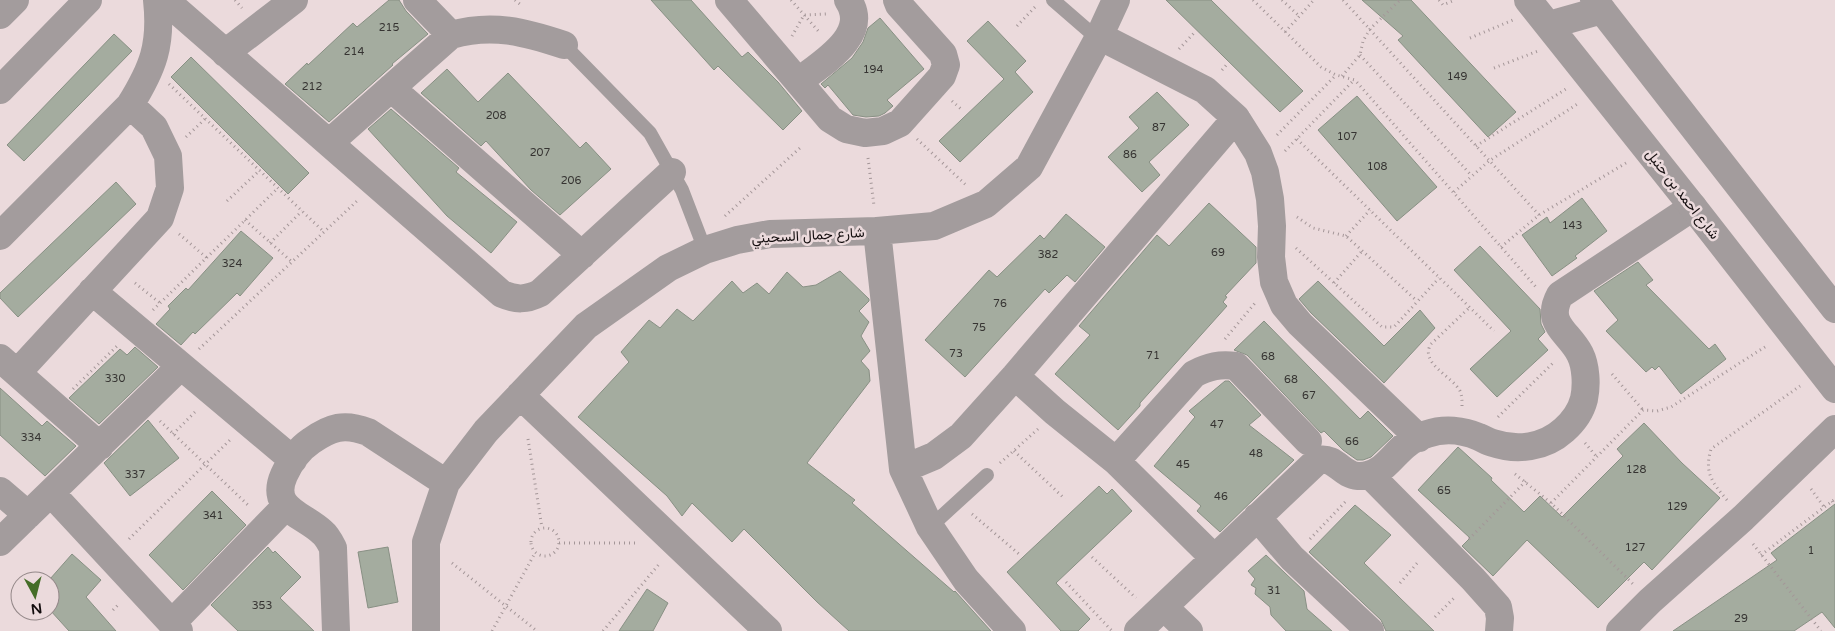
<svg xmlns="http://www.w3.org/2000/svg" width="1835" height="631" font-family="'Varela Round',Vazirmatn,sans-serif">
	<rect width="100%" height="100%" fill="#ebdadc"/>
	<!-- building -->
	<path fill="#a4ac9f" stroke="#889084" d="M389 0H399L406 11 428 34 392 64 393 65 329 122 285 84 307 63 308 65 353 23 357 27Z
		M651 0H691L742 57 748 52 778 82 802 111 783 130 718 66 714 70Z
		M1166 0H1211L1303 91 1280 112Z
		M1362 0H1411L1516 112 1488 137 1398 40 1403 36Z
		M880 18 924 69 887 100 893 106 885 113 879 116 866 117 853 115 828 85 825 88 821 84 852 58 863 42 868 28Z
		M988 21 1026 61 1015 72 1033 92 960 162 939 141 1004 79 967 41Z
		M114 34 132 51 24 161 7 145Z
		M191 57 309 173 288 194 171 77Z
		M447 69 478 102 508 73 580 148 586 142 611 169 560 215 531 190 486 141 481 146 421 93Z
		M1157 92 1189 125 1149 162 1160 175 1142 192 1108 157 1139 128 1129 117Z
		M1357 96 1437 187 1397 221 1318 130Z
		M391 109 459 168 456 172 517 222 491 253 447 216 368 129Z
		M116 182 136 204 18 317 0 298V293Z
		M1582 198 1607 231 1575 256 1577 258 1552 276 1522 235 1547 217 1550 223Z
		M1209 203 1256 247V263L1225 296 1227 297 1223 302 1227 306 1140 403V406L1118 430 1055 374 1090 335 1079 326 1157 235 1169 246Z
		M1066 214 1105 247 1075 282 1067 275 1049 293 1045 289 965 377 925 340 989 270 997 277 1040 235 1044 239Z
		M241 231 273 258 240 296 237 293 195 334 193 332 181 345 156 324 170 309 168 306 186 288 188 290Z
		M1480 246 1540 309 1541 324 1545 332 1538 339 1548 350 1497 397 1470 369 1511 331 1454 270Z
		M1638 262 1653 280 1646 285 1709 349 1715 344 1726 359 1681 394 1659 366 1655 370 1652 367 1646 372 1606 331 1618 320 1594 291Z
		M840 271 869 299V301L859 311 869 322 861 336 870 351 861 361 869 370 870 381 807 463 855 500 852 503 954 592 955 591 991 631H849L817 602 744 529 732 542 692 503 682 516 667 496 578 417 629 362 621 352 649 320 660 328 677 309 693 321 732 281 743 293 757 283 769 294 787 272 803 287 816 285Z
		M1318 281 1384 346 1420 310 1435 328 1384 383 1311 313 1299 299Z
		M1264 321 1360 419 1368 411 1393 436 1371 457 1363 460H1357L1343 450 1324 431 1321 433 1247 355 1234 350Z
		M135 347 158 367 99 424 69 398 120 349 127 355Z
		M1225 381H1229L1261 415 1249 425 1294 460 1220 532 1197 511 1201 506 1154 466 1195 417 1189 411Z
		M0 388 42 426 47 421 76 446 45 476 0 435Z
		M148 420 179 458 130 496 104 463Z
		M1644 423 1682 463 1720 498 1652 570 1644 562 1598 608 1527 540 1493 576 1462 546 1470 538 1418 490 1458 447 1492 478 1491 480 1524 512 1540 496 1562 517 1623 456 1617 449Z
		M1099 486 1107 494 1112 489 1132 511 1056 583 1090 619 1078 631H1061L1007 572Z
		M212 491 246 525 183 590 149 555Z
		M1835 504V628L1822 612 1794 631H1673L1777 560 1771 553Z
		M1355 505 1391 535 1364 563 1434 631H1386L1381 620 1309 552Z
		M268 547 273 553 275 551 301 577 280 598 314 631H238L211 605Z
		M388 547 398 602 368 608 358 552Z
		M72 554 101 580 86 597 116 631H69L50 610V579Z
		M1266 555 1304 591 1307 609 1332 631H1286L1271 615 1270 607 1255 594 1256 588 1251 585 1255 579 1248 571Z
		M647 589 668 603 653 631H619Z"/>
	<g fill="none" stroke-linecap="round" stroke-linejoin="round">
		<!-- path -->
		<path stroke="#a49698" stroke-width="3" stroke-dasharray="1 4" stroke-linecap="butt" d="M235 0 242 8
			M515 0 522 6
			M791 0 820 33
			M1253 0 1321 67 1336 75 1355 80 1536 287
			M1282 0 1299 16
			M1343 0 1539 215
			M1439 0 1443 5 1455 0
			M1017 26 1036 6
			M1285 32 1314 0
			M792 36 804 15 826 14
			M1470 38 1513 20
			M1179 49 1194 33
			M1360 55 1472 176
			M1494 68 1538 51
			M1222 70 1228 63
			M1342 76 1360 55 1363 41 1370 29 1400 0
			M169 84 324 232
			M952 101 961 109
			M1277 135 1336 75
			M186 137 206 118
			M917 139 966 185
			M1297 139 1494 331
			M1476 146 1566 89
			M1285 151 1354 80
			M868 158 874 206
			M1454 192 1489 161 1579 103
			M227 201 260 170
			M725 216 801 147
			M1297 217 1313 228 1346 236 1417 301
			M245 220 292 262
			M179 234 207 258
			M1346 236 1370 210
			M270 243 302 211
			M1501 247 1539 215 1626 163
			M1296 248 1382 327H1394L1439 278
			M135 283 160 303
			M1334 283 1362 251
			M153 310 278 188
			M1225 339 1255 303
			M199 349 357 201
			M1612 374 1643 410
			M73 389 117 346
			M1462 406C1462 400 1462 396 1460 391 1452 376 1419 363 1431 344L1470 307
			M1498 417 1554 362
			M160 421 250 507
			M173 434 196 411
			M528 439 542 528
			M1585 443 1596 456
			M1014 451 1065 499
			M1000 463 1038 429
			M1515 474 1551 503 1633 584
			M1811 489 1824 507
			M1727 500C1712 482 1704 473 1711 449L1800 386
			M1832 501 1835 505
			M1551 503 1643 410 1657 411 1671 407 1768 345
			M972 514 1019 554
			M531 542a14 14 0 1 1 28 0a14 14 0 1 1-28 0Z
			M129 539 230 440
			M1310 539 1347 500
			M1469 539 1526 481
			M559 543H639
			M1753 544 1821 631
			M1761 555 1835 499
			M1092 557 1136 598
			M452 563 537 631
			M1066 582 1112 631
			M1400 583 1419 561
			M113 610 119 604
			M1435 617 1455 597
			M492 631 535 553
			M603 631 660 563"/>
		<!-- service -->
		<path stroke="#a39c9d" stroke-width="14" d="M1053 0 1098 39
			M564 45 650 133 682 190 705 250
			M930 527 987 475"/>
		<!-- minor -->
		<path stroke="#a39c9d" stroke-width="28" d="M165 0 502 294C516 300 526 300 540 293L672 172
			M417 0 451 35
			M729 0 830 119 846 129 865 133 883 131 900 123 942 76 946 65 943 54 899 5 897 0
			M1099 36 1205 90 1236 118 1258 153 1265 172 1270 199 1272 226 1271 257 1274 282 1284 305 1300 324 1419 438
			M225 53 294 0
			M799 81C822 63 871 35 848 0
			M391 88 582 255
			M329 143 451 35C492 23 525 32 564 45
			M877 231 903 469 930 527 966 580 1012 631
			M0 236 130 105C153 68 162 45 157 0
			M92 291 293 460
			M0 358 100 446
			M17 373 160 218 170 188 168 156 154 127 130 105
			M1015 376 1055 412 1116 461 1214 558
			M520 395 768 631
			M1116 461 1194 374C1209 366 1220 364 1236 366L1308 441
			M903 469 934 456 961 436 1015 376 1236 118
			M1370 475 1473 579 1498 607 1500 618 1499 631
			M0 491 28 515
			M51 493 179 631
			M1257 517 1292 558 1370 631
			M0 542 181 366
			M1164 607 1189 631
			M172 623 286 506
			M336 631 333 548C330 542 327 536 322 532 303 514 269 509 284 475 290 462 299 449 311 441 331 427 344 423 368 432L446 483
			M426 631V542L446 483 486 431 586 326 668 268 705 250 737 240 770 234 877 231 934 226 986 204 1029 167 1098 39 1116 0
			M1138 631 1318 460C1336 456 1341 475 1358 476 1382 477 1391 456 1407 444 1412 440 1421 436 1427 434 1444 428 1463 430 1479 437 1484 439 1488 442 1493 443 1517 451 1544 448 1564 430 1573 422 1581 411 1584 399 1587 385 1586 366 1580 354 1569 332 1544 324 1560 295L1693 207
			M1620 631 1650 601 1743 518 1835 429"/>
		<!-- tertiary -->
		<path stroke="#a39c9d" stroke-width="28" d="M1528 0 1693 207 1835 389
			M1594 0 1835 309
			M0 15 15 0
			M1549 25 1602 10
			M0 90 88 0"/>
	</g>
	<g text-anchor="middle" stroke-width="5" stroke-linejoin="round" paint-order="stroke">
		<!-- number labels -->
		<g font-size="11" fill="#363432">
			<text x="389" y="31">215</text>
			<text x="354" y="55">214</text>
			<text x="873" y="73">194</text>
			<text x="1457" y="80">149</text>
			<text x="312" y="90">212</text>
			<text x="496" y="119">208</text>
			<text x="1159" y="131">87</text>
			<text x="1347" y="140">107</text>
			<text x="540" y="156">207</text>
			<text x="1130" y="158">86</text>
			<text x="1377" y="170">108</text>
			<text x="571" y="184">206</text>
			<text x="1572" y="229">143</text>
			<text x="1218" y="256">69</text>
			<text x="1048" y="258">382</text>
			<text x="232" y="267">324</text>
			<text x="1000" y="307">76</text>
			<text x="979" y="331">75</text>
			<text x="956" y="357">73</text>
			<text x="1153" y="359">71</text>
			<text x="1268" y="360">68</text>
			<text x="115" y="382">330</text>
			<text x="1291" y="383">68</text>
			<text x="1309" y="399">67</text>
			<text x="1217" y="428">47</text>
			<text x="31" y="441">334</text>
			<text x="1352" y="445">66</text>
			<text x="1256" y="457">48</text>
			<text x="1183" y="468">45</text>
			<text x="1636" y="473">128</text>
			<text x="135" y="478">337</text>
			<text x="1444" y="494">65</text>
			<text x="1221" y="500">46</text>
			<text x="1677" y="510">129</text>
			<text x="213" y="519">341</text>
			<text x="1635" y="551">127</text>
			<text x="1811" y="554">1</text>
			<text x="1274" y="594">31</text>
			<text x="262" y="609">353</text>
			<text x="1741" y="622">29</text>
		</g>
		<!-- street labels -->
		<g font-size="14" fill="#120c0d" stroke="#ebdadc">
			<text transform="translate(1683 194) rotate(52)" y="5">شارع احمد بن حنبل</text>
			<text transform="translate(808 235) rotate(-3)" y="5">شارع جمال السحيني</text>
		</g>
	</g>
	<!-- north arrow -->
	<g transform="translate(35 596) rotate(173)"><circle r="24" fill="#ebdadc" stroke="#948889"/>
	<path d="M0-4L9 19L0 12L-9 19Z" fill="#456d28"/>
	<text y="-8" font-size="14" font-weight="bold" text-anchor="middle" fill="#120c0d">N</text>
	</g>
</svg>
